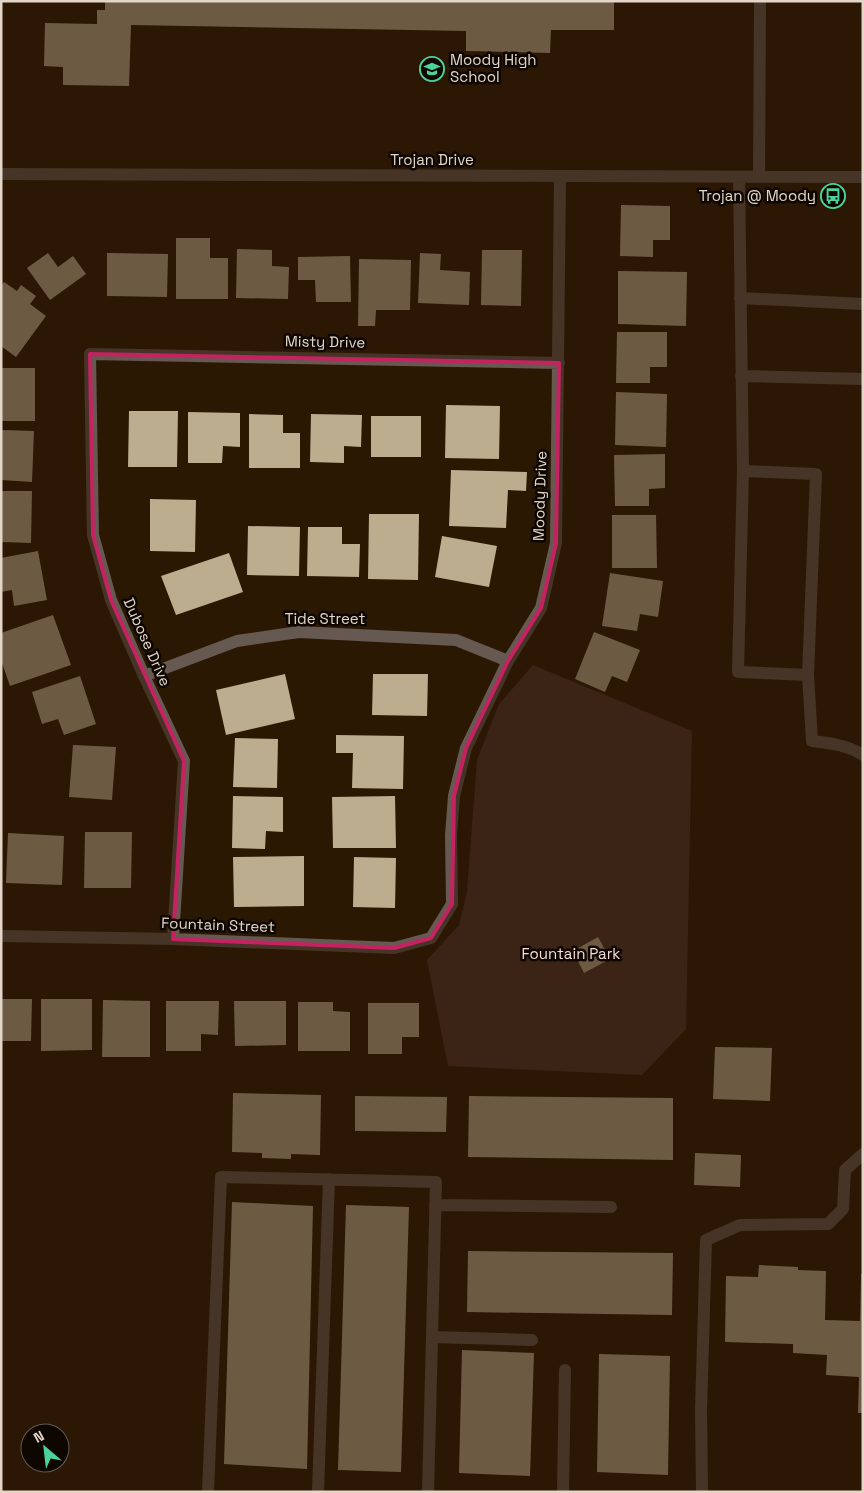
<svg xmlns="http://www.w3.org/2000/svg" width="864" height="1493" font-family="'Space Grotesk',sans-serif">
	<rect width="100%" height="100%" fill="#2b1803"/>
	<!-- green -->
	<path fill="#4f312c" d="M533 665 692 731 686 1029 642 1075 448 1066 427 960 459 925 467 892 477 760 499 704Z"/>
	<!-- building -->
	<path fill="#bbad8e" d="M105 1H614V30H551L550 53 466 51V31L131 25 129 86 63 85V67L44 66 45 23 97 24V10H105Z
		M621 205 670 206V240H653V257L620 256Z
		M176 238H210V258H228V299H176Z
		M237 249 272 250V266L289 267 288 299 236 298Z
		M482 250H522L521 306 481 305Z
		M48 253 58 267 73 256 86 274 50 300 27 268Z
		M107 253 168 254 167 297 107 296Z
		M420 253 441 254 440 270 470 272 469 305 418 303Z
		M350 256 351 302H316L315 280H298V257Z
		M359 259 411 260 410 310H376L375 326H358Z
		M618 271 687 272 686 326 618 324Z
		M4 282 17 291 21 285 36 296 30 304 46 316 16 357 1 346V286Z
		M617 332H667V367H650V383H616Z
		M1 368H35V421H1Z
		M616 392 667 394 666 447 615 445Z
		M446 405 500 406 499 459 445 458Z
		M129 411H178L177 467H128Z
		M188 412 240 413V447L223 446 222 463H188Z
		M249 414 283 415V433H300V468H249Z
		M311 414 362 415 361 447 344 446V463L310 462Z
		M371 416H421V457H371Z
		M1 430 34 431 32 482 1 480Z
		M665 454V488L649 489V506H615L614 455Z
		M451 470 527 472 526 491 508 490 506 528 449 526Z
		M1 491H32L31 543 1 542Z
		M150 499 196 500 195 552 150 551Z
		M369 514H419L418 580 368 579Z
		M612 515H656L657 568H612Z
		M248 526 300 527 299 576 247 575Z
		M308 527H342V544H360L359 577 307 576Z
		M442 536 497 546 489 587 435 577Z
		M38 551 47 600 14 606 12 590 1 592V558Z
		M229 553 243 592 176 615 161 576Z
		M610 573 663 581 658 617 640 614 637 631 602 626Z
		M53 615 71 665 10 686 1 660V633Z
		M594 632 640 650 627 682 612 676 605 692 575 679Z
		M285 674 295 719 226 735 216 690Z
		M373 674H428L427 716 372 715Z
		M80 676 96 724 64 735 58 719 42 724 32 692Z
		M336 735 404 736 403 789 352 788 353 753H336Z
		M235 738 278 739 277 788 233 787Z
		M73 745 116 747 112 800 69 797Z
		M233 796 283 797V832L266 831 265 849 232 848Z
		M395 796 396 848H333L332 797Z
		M85 832H132L131 888H84Z
		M8 833 64 836 62 885 6 883Z
		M304 856V906L234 907 233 857Z
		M354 857 396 858 395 908 353 907Z
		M598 937 610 959 584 973 573 951Z
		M1 999H32L31 1041H1Z
		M41 999H92V1050L41 1051Z
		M103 1000 150 1001V1057H102Z
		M166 1001H219L218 1035 201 1034V1051H166Z
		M234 1001H286V1045L235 1046Z
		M298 1002H333V1011L350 1012V1051H298Z
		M368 1003H419V1037H402V1054H368Z
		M715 1047 772 1048 770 1101 713 1099Z
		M233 1093 321 1095 320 1155 291 1154V1159L262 1158V1153L232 1152Z
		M355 1096 447 1097 446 1132 355 1131Z
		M469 1096 673 1098V1160L468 1157Z
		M695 1153 741 1155 740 1187 694 1185Z
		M232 1202 313 1206 307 1469 224 1464Z
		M346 1205 409 1207 401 1472 338 1470Z
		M468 1251 673 1253 672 1315 467 1312Z
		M759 1265 798 1267V1270L826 1271 825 1320 860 1321 861 1274H863V1413H858L859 1377 826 1375 827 1355 793 1353V1344L725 1342 726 1276 758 1277Z
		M462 1350 534 1353 530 1476 459 1473Z
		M599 1354 670 1356 668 1475 597 1472Z"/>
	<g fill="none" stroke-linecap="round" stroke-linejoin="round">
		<!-- minor -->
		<path stroke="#665952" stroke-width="12" d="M1 174 863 177
			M739 177 743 471 738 672 808 675 816 474 743 471
			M759 177 760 1
			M740 298 863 304
			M741 376 863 379
			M808 675 812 741C830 743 847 745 863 755
			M144 676 237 641 299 632 456 640 508 661
			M1 936 173 939 394 948 431 938 452 904 451 835 454 796 466 748 508 661 541 608 556 543 560 176
			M173 939 184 761 144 676 111 600 93 535 90 354 559 363
			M435 1205 611 1207
			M432 1337 532 1340
			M208 1492 221 1177 436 1182 428 1492
			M318 1492 329 1179
			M563 1492 565 1370
			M702 1492 701 1410 706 1240 740 1225 828 1224 843 1209 845 1170 863 1154"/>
	</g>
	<!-- marked area -->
	<path d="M0 0H864V1493H0ZM90 354 559 363 556 543 541 608 508 661 466 748 454 796 452 904 431 938 394 948 173 939 184 761 111 600 93 535Z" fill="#2b1803" fill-opacity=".55" fill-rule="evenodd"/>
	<path fill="none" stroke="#c42260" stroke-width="4" stroke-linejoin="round" d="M90 354 559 363 556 543 541 608 508 661 466 748 454 796 452 904 431 938 394 948 173 939 184 761 111 600 93 535Z"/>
	<!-- icons -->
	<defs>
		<symbol id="school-ring" viewBox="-11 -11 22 22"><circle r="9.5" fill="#0d0601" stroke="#4cd39b" stroke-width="1.5"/><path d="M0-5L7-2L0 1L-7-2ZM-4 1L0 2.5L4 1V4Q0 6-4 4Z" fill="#4cd39b"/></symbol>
		<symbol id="bus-ring" viewBox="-11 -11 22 22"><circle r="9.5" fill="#0d0601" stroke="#4cd39b" stroke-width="1.5"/><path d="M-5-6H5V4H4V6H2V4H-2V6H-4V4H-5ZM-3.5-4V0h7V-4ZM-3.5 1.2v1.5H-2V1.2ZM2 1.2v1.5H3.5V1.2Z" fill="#4cd39b"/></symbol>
	</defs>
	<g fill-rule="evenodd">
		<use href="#school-ring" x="418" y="55" width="28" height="28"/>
		<use href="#bus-ring" x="819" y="182" width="28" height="28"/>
	</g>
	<g text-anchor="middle" stroke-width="5" stroke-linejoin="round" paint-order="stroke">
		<!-- poi labels -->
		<g font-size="15" fill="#e3d6c9" stroke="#0d0601" text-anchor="start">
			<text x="450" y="65">Moody High<tspan x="450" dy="17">School</tspan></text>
			<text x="816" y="201" text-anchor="end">Trojan @ Moody</text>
		</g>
		<!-- street labels -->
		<g font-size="15" fill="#e3d6c9" stroke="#0d0601">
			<text x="432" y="165">Trojan Drive</text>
			<text transform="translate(325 342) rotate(1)" y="5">Misty Drive</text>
			<text transform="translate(540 496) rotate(-88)" y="5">Moody Drive</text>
			<text x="325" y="624">Tide Street</text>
			<text transform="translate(147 642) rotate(66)" y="5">Dubose Drive</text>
			<text transform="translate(218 925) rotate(2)" y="5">Fountain Street</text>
		</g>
		<!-- park labels -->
		<g font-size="15" fill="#f6dcd7" stroke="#0d0601">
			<text x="571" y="959">Fountain Park</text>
		</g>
	</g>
	<!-- border -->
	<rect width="864" height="1493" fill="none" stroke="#e3d6c9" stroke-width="5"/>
	<!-- north arrow -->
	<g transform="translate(45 1448) rotate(332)"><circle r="24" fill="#0d0601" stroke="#635951"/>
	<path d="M0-4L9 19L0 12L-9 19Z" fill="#4cd39b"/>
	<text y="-8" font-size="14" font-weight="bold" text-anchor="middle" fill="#e3d6c9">N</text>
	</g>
</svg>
